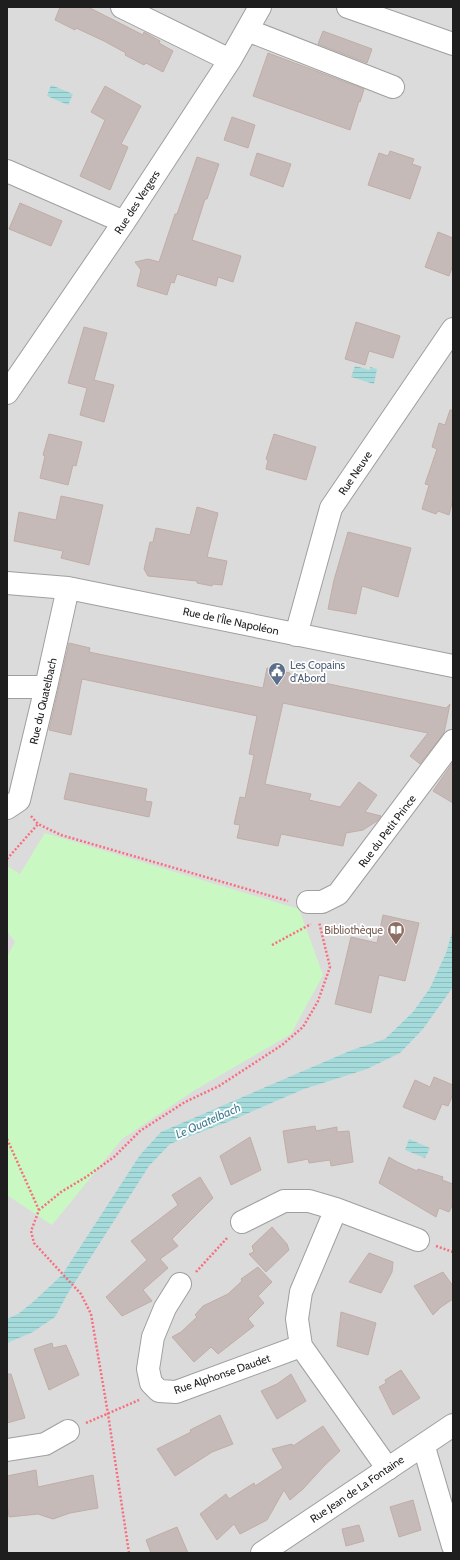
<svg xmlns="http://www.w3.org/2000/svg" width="460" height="1560" font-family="Cabin,sans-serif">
	<defs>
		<pattern id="water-rules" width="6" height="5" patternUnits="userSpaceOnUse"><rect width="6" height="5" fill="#a6dbdc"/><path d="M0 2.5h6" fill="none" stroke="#8ebcbc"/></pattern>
	</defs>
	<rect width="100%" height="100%" fill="#efe9e4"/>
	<!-- residential -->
	<path fill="#dcdbdb" d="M7 7H453V1553H7Z"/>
	<!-- park -->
	<path fill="#caf8c2" d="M45 833 299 909 323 975 291 1034 195 1090 122 1139 52 1225 7 1195V957L15 942 7 931V866L20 874Z"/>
	<!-- water -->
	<path fill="url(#water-rules)" d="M51 85 73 94 68 105 47 96Z
		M355 366 370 370V367L377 369 374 384 351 377Z
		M453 929V987L423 1029 400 1053 367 1069 304 1089 230 1121 170 1144 149 1166 68 1293 55 1317 33 1332 7 1343V1319L18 1314 33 1302 62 1275 140 1155 161 1132 352 1050 385 1039 413 1012 430 988 446 953Z
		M409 1139 430 1148 425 1158 405 1150Z"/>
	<!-- building -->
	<path fill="#c6bab8" stroke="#c0ada7" d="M60 7H88L143 35 144 32 160 41 159 43 173 51 163 72 146 63 144 65 125 55 126 53 104 41 76 28 75 30 55 20Z
		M323 31 372 49 367 63 318 44Z
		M268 53 364 89 360 102 359 101 350 130 253 96Z
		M105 86 141 106 121 144 128 147 110 190 80 176 105 120 91 112Z
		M232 117 255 125 248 148 224 140Z
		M390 151 414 159 412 164 421 167 410 199 368 185 379 153 388 156Z
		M257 153 291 164 283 187 250 175Z
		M197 157 219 164 207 199H205L192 240 241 256 233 282 218 277 216 286 177 274 174 283 171 282 167 295 137 286 141 270 135 262 148 259 159 262 175 214H177Z
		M20 203 62 221 51 246 9 229Z
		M438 232 453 238V265L449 276 425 267Z
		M356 322 400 336 393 358 369 351 365 365 345 359Z
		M84 327 107 333 94 380 114 385 104 422 80 415 87 388 68 383Z
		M450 410H453V499L449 515 438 511 436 514 422 509 429 485 425 484 437 449 432 447 439 423 445 425Z
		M49 434 82 442 76 466 73 465 68 485 40 478 45 456 43 455Z
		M274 434 316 447 306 480 266 469 268 460 266 459Z
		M61 496 103 505 89 565 61 558 63 551 14 541 19 512 56 520Z
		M197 507 218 513 207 557 227 561 222 585 213 584 212 586 197 583V581L148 576 144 569 150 542H153L156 528 190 535Z
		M348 532 411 548 398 597 362 586 356 614 328 609 334 580Z
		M69 643 90 648 89 652 263 688 267 668 290 673V676L446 708 450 704 444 733 420 764 410 756 428 733 283 703 265 784 311 794 309 800 340 807 359 782 377 795 365 812 381 816 377 821 363 830 346 833 343 846 281 834 278 846 237 838 240 825 234 824 240 797 245 798 254 755 249 754 257 716 82 679 71 735 49 730Z
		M453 762V803L433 791Z
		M70 773 147 789 145 801 152 802 149 817 64 799Z
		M383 915 419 923 405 981 379 975 371 1013 335 1004 351 937 377 943Z
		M434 1077 453 1085V1094L448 1106 442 1104 435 1120 403 1107 415 1080 430 1087Z
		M315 1126 316 1131 337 1127V1132L349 1131 353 1162 331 1166 330 1160 309 1163 308 1159 288 1163 283 1131Z
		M250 1137 261 1170 231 1185 220 1156Z
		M389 1157 397 1162 417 1171 418 1169 443 1177 442 1180 453 1184V1204L449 1212 439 1208 436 1217 379 1183Z
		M200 1177 213 1198 172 1239 178 1246 160 1259 168 1268 143 1290 152 1301 122 1316 106 1297 147 1260 131 1241 178 1205 172 1195Z
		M272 1227 287 1244 289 1250 266 1272 249 1254 254 1252 252 1246Z
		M369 1253 393 1262 392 1272 381 1293 349 1282Z
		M258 1267 272 1282 258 1296 264 1303 248 1319 254 1326 218 1354 211 1347 194 1362 172 1337 181 1332 197 1317 195 1315 203 1306 228 1294 242 1281 241 1279Z
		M443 1272 453 1286V1299L441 1307 433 1315 414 1286Z
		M341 1312 376 1323 368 1355 337 1346Z
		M52 1343 53 1348 66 1345 79 1375 49 1390 34 1349Z
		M401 1370 420 1398 393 1415 379 1387 386 1383 385 1380Z
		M7 1374H11L25 1418 7 1423Z
		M291 1374 306 1401 277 1419 261 1391 277 1384Z
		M220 1415 233 1444 212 1452 175 1476 157 1449 191 1432 190 1430Z
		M323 1426 340 1451 324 1466 303 1489 290 1500 284 1490 267 1520 240 1534 234 1524 217 1540 200 1514 226 1494 229 1499 254 1483 255 1486 283 1468 272 1449 292 1444 293 1446Z
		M36 1470 38 1487 93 1475 98 1508 70 1513 53 1519 38 1514 9 1517 7 1501V1476Z
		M413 1500 421 1530 399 1537 390 1507Z
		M359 1525 364 1541 346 1546 342 1529Z
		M177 1527 188 1553H151L146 1540Z"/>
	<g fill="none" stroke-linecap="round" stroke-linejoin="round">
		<defs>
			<path id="minor" d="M122 7 230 60
				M348 7 453 44
				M247 30 393 87
				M7 171 124 222
				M7 393 124 222 230 60 260 7
				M7 583 68 588 453 666
				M296 635 331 508 453 329
				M7 687H46
				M7 808 19 800 46 687 68 588
				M308 902H322L338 894 453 741
				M336 1209 418 1240
				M180 1284 165 1308 153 1337 148 1369 151 1383 159 1391 176 1392 301 1346 297 1319 301 1292 336 1209 309 1201H284L242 1222
				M301 1346 388 1469
				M421 1447 426 1454 453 1546
				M7 1450 45 1444 68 1431
				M262 1553 453 1425"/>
		</defs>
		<!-- minor casing -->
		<use href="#minor" stroke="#9f9f9f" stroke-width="24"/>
		<!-- path -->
		<path stroke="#f76e7e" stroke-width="2.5" stroke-dasharray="2 2" stroke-linecap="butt" d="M31 816 38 824 61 835 288 901
			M7 859 38 824
			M272 945 311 924
			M7 1139 39 1210
			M436 1246 453 1252
			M196 1272 228 1237
			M86 1423 139 1400
			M129 1553 108 1414 91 1314 81 1294 34 1243 31 1231 39 1210 61 1192 86 1177 114 1157 140 1131 185 1102 219 1086 282 1045 303 1027 318 1001 330 967 319 922"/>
		<!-- minor -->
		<use href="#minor" stroke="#fff" stroke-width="22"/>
	</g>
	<!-- icons -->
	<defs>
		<symbol id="civic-pin" viewBox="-11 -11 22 30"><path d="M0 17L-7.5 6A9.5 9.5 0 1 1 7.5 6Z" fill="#5c6f8a" stroke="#fff"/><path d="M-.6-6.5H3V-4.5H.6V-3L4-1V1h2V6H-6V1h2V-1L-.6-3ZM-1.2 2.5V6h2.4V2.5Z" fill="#fff"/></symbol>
		<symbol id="library-pin" viewBox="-11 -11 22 30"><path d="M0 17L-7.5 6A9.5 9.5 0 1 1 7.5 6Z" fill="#8d6e63" stroke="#fff"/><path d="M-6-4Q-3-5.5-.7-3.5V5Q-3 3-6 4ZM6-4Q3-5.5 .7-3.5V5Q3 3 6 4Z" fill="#fff"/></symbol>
	</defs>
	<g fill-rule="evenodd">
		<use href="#civic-pin" x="267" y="661" width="20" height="27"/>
		<use href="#library-pin" x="386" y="920" width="20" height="27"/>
	</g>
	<g text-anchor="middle" stroke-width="3.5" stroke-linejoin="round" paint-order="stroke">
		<!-- street labels -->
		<g font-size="11" fill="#1e1e1e" stroke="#fff">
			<text transform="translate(137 202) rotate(-57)" y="4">Rue des Vergers</text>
			<text transform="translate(355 473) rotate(-56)" y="4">Rue Neuve</text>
			<text transform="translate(231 621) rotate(12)" y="4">Rue de l'Île Napoléon</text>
			<text transform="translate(43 701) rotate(-77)" y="4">Rue du Quatelbach</text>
			<text transform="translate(387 831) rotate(-53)" y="4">Rue du Petit Prince</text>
			<text transform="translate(222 1374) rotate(-19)" y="4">Rue Alphonse Daudet</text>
			<text transform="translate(357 1489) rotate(-34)" y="4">Rue Jean de La Fontaine</text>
		</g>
		<!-- service labels -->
		<g font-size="11" fill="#4e5e75" stroke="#fff" text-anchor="start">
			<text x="290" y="669">Les Copains<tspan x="290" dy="13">d'Abord</tspan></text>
		</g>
		<!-- education labels -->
		<g font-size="11" fill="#785e54" stroke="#fff" text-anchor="end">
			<text x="383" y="934">Bibliothèque</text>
		</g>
		<!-- water labels -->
		<g font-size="12" font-style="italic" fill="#447e95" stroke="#fff">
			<text transform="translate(208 1121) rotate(-24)" y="4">Le Quatelbach</text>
		</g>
	</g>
	<!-- border -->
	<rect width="460" height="1560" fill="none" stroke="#1e1e1e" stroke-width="16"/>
</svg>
